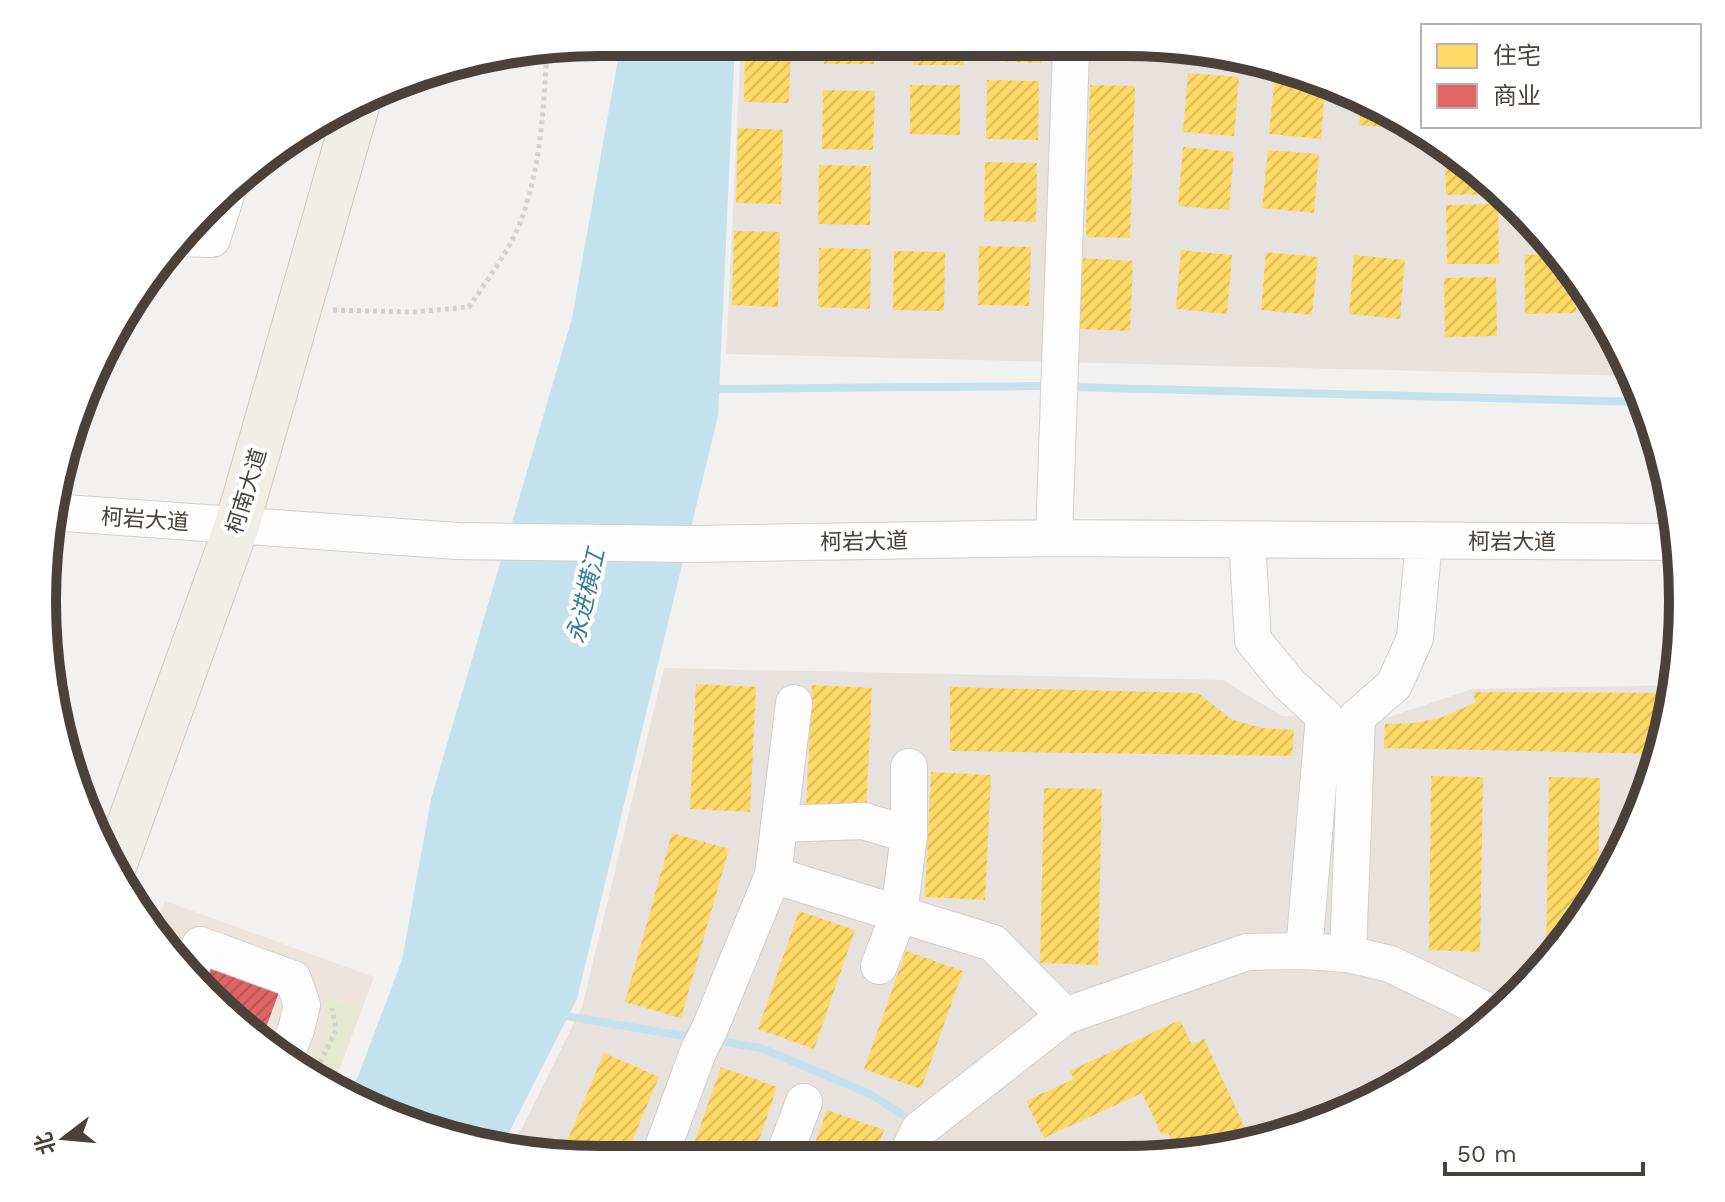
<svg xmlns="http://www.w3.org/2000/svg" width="1725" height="1202" font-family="'Work Sans','Noto Sans SC',sans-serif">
	<defs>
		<pattern id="homes-hatch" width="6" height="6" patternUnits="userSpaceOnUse" patternTransform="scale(2)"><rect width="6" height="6" fill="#ffd966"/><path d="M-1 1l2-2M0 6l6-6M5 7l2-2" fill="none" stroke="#dcbb59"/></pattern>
		<pattern id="shops-hatch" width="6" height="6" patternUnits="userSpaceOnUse" patternTransform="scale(2)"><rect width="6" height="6" fill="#e06666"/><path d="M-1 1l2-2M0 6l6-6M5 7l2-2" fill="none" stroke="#b85655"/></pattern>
	</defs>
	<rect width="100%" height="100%" fill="#f3f1ef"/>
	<!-- residential -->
	<path fill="#e7e2dd" d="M741 44 1233 53 1404 117 1544 232 1608 321 1633 376 726 354Z
		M664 668 1223 680 1282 716 1357 717 1386 718 1472 689 1674 685 1664 745 1626 848 1568 941 1493 1021 1371 1103 1197 1155 565 1159 511 1150 582 1007Z"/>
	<!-- commercial -->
	<path fill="#ede4dc" d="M165 901 374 977 332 1089 261 1045 181 970 154 930Z"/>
	<!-- green -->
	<path fill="#e4ead1" d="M327 994C338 1004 345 1009 360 1007L330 1087 300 1069 313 1063 329 1030 323 1003Z"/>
	<!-- water -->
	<path fill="#c3e2ed" d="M621 42 735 44 718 416 577 999 501 1148 457 1141 349 1100 402 960 431 799 572 318Z"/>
	<!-- homes -->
	<path fill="url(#homes-hatch)" d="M745 44 791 45 789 103 744 102Z
		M824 46 874 47V64H824Z
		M913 47 964 48V65H913Z
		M991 49 1042 50 1041 63 991 61Z
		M1188 73 1239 77 1234 136 1183 132Z
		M1275 75 1298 77 1325 87 1321 139 1269 134Z
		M987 80 1039 81 1038 140 986 139Z
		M910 85H960V135L910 134Z
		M1090 85 1135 86 1130 238 1086 237Z
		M823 90 875 91 873 150 822 149Z
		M1362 101 1404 117 1411 123V130L1359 125Z
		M738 128 783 130 781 204 736 203Z
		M1183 147 1234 152 1229 210 1178 206Z
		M1268 150 1319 154 1314 213 1262 208Z
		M1445 151 1498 194 1446 195Z
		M985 162 1037 163 1036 222 984 221Z
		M819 165 871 166 870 225 818 224Z
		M1498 204 1499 264H1447L1446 205Z
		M734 231 780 232 778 307 732 305Z
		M979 246 1031 247 1029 306 978 305Z
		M819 248 871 249 870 309 818 307Z
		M1181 250 1232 255 1227 314 1176 309Z
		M894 251 945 252 944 311 893 310Z
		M1266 252 1318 257 1312 315 1261 310Z
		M1560 254 1576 277V313L1525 314V255Z
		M1354 255 1405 260 1400 319 1349 314Z
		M1083 258 1133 261 1130 331 1079 329Z
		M1496 277 1497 336 1445 337 1444 278Z
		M696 684 756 687 750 812 690 809Z
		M812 685 872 688 866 814 806 810Z
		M950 687 1198 693 1231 719 1261 728 1294 730 1292 756 950 751Z
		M1474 692 1673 693 1661 754 1384 748 1385 724 1415 723 1440 718 1475 703Z
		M931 772 991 775 985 900 925 897Z
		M1431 776 1483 777 1480 952 1429 950Z
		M1549 777 1600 778 1598 892 1568 941 1557 952H1546Z
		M1044 788 1102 789 1098 965 1040 963Z
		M672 833 729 849 681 1018 625 1002Z
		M799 911 855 930 814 1049 758 1029Z
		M906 951 963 971 921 1089 864 1069Z
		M1180 1020 1192 1045 1204 1039 1250 1139 1197 1155H1178L1168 1133 1162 1135 1142 1093 1044 1138 1026 1101 1074 1079 1070 1071Z
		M604 1053 659 1077 625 1158H560Z
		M721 1067 777 1087 753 1158H689Z
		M827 1110 884 1130 874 1157H810Z"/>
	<!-- shops -->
	<path fill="url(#shops-hatch)" d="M209 956 282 984 260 1044 199 986Z"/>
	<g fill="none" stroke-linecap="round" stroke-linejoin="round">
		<!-- stream -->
		<path stroke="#c3e2ed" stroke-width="8" d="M1067 387 1644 402
			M711 389 1050 386
			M560 1015 696 1038
			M713 1040 761 1048 870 1094 914 1122"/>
		<defs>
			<path id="minor" d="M177 238 212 239 227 192
				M51 512 457 541 693 544 1054 538 1679 542
				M1054 538 1071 50
				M1247 540 1253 640 1289 684 1324 716 1304 951
				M779 824 864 821 909 835
				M773 875 993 943 1065 1016
				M1348 954 1357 717 1394 685 1415 638 1424 541
				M879 966 899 914 909 835V767
				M188 976 200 945 293 979 302 1005 296 1030 284 1059
				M906 1157 919 1130 1065 1016 1247 952 1304 951 1348 954 1390 964 1498 1016
				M659 1158 698 1052 710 1028 773 875 794 703
				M783 1158 804 1102"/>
			<path id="major" d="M113 869 237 525 357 106"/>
		</defs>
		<!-- minor casing -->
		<use href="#minor" stroke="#d1cfcc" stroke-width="38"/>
		<!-- major casing -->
		<use href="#major" stroke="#d4cabe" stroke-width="46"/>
		<!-- path -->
		<path stroke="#d3d1cd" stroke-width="5" stroke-dasharray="4 4" stroke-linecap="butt" d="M333 310 413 312 469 307C487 280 513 246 523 215 541 163 544 104 547 49
			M313 1077 336 1030 332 1008"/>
		<!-- minor -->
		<use href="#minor" stroke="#fdfdfd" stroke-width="36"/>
		<!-- major -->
		<use href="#major" stroke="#f1ede7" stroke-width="44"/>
	</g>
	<g text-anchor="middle" stroke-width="8" stroke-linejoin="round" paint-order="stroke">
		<!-- street labels -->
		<g font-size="22" fill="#49413a" stroke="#fff">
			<text transform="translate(246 491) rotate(-73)" y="8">柯南大道</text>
			<text transform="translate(145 519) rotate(4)" y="8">柯岩大道</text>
			<text transform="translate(864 541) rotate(-1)" y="8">柯岩大道</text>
			<text x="1512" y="549">柯岩大道</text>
		</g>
		<!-- water labels -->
		<g font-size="24" font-style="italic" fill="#357b96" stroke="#fff">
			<text transform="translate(586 596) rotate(-77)" y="8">永进横江</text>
		</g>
	</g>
	<!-- crop -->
	<path d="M0 0H1725V1202H0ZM601 56H1124A545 545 0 0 1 1669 601V601A545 545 0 0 1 1124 1146H601A545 545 0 0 1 56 601V601A545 545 0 0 1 601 56Z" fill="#fff" fill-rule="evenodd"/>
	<path fill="none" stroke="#49413a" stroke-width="10" d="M601 56H1124A545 545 0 0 1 1669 601V601A545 545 0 0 1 1124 1146H601A545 545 0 0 1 56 601V601A545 545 0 0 1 601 56Z"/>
	<!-- legend -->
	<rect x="1421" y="24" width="280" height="104" fill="#ffffff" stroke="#b6b3b0" stroke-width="2"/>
	<rect x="1437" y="44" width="40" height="24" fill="#ffd966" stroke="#b6b3b0" stroke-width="2"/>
	<text x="1493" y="64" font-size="24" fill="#49413a">住宅</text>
	<rect x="1437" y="84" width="40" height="24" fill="#e06666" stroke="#b6b3b0" stroke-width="2"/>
	<text x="1493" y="104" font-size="24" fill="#49413a">商业</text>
	<!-- north arrow -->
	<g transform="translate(64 1138) rotate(254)" stroke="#ffffff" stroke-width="6" paint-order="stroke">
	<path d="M0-6L14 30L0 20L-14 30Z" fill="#49413a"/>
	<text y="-12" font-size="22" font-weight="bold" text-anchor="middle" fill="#49413a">北</text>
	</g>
	<!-- scale -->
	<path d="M1445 1162v12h198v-12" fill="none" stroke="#49413a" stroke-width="4"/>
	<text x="1457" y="1162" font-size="24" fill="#49413a" stroke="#ffffff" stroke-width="6" paint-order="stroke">50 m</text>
</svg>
